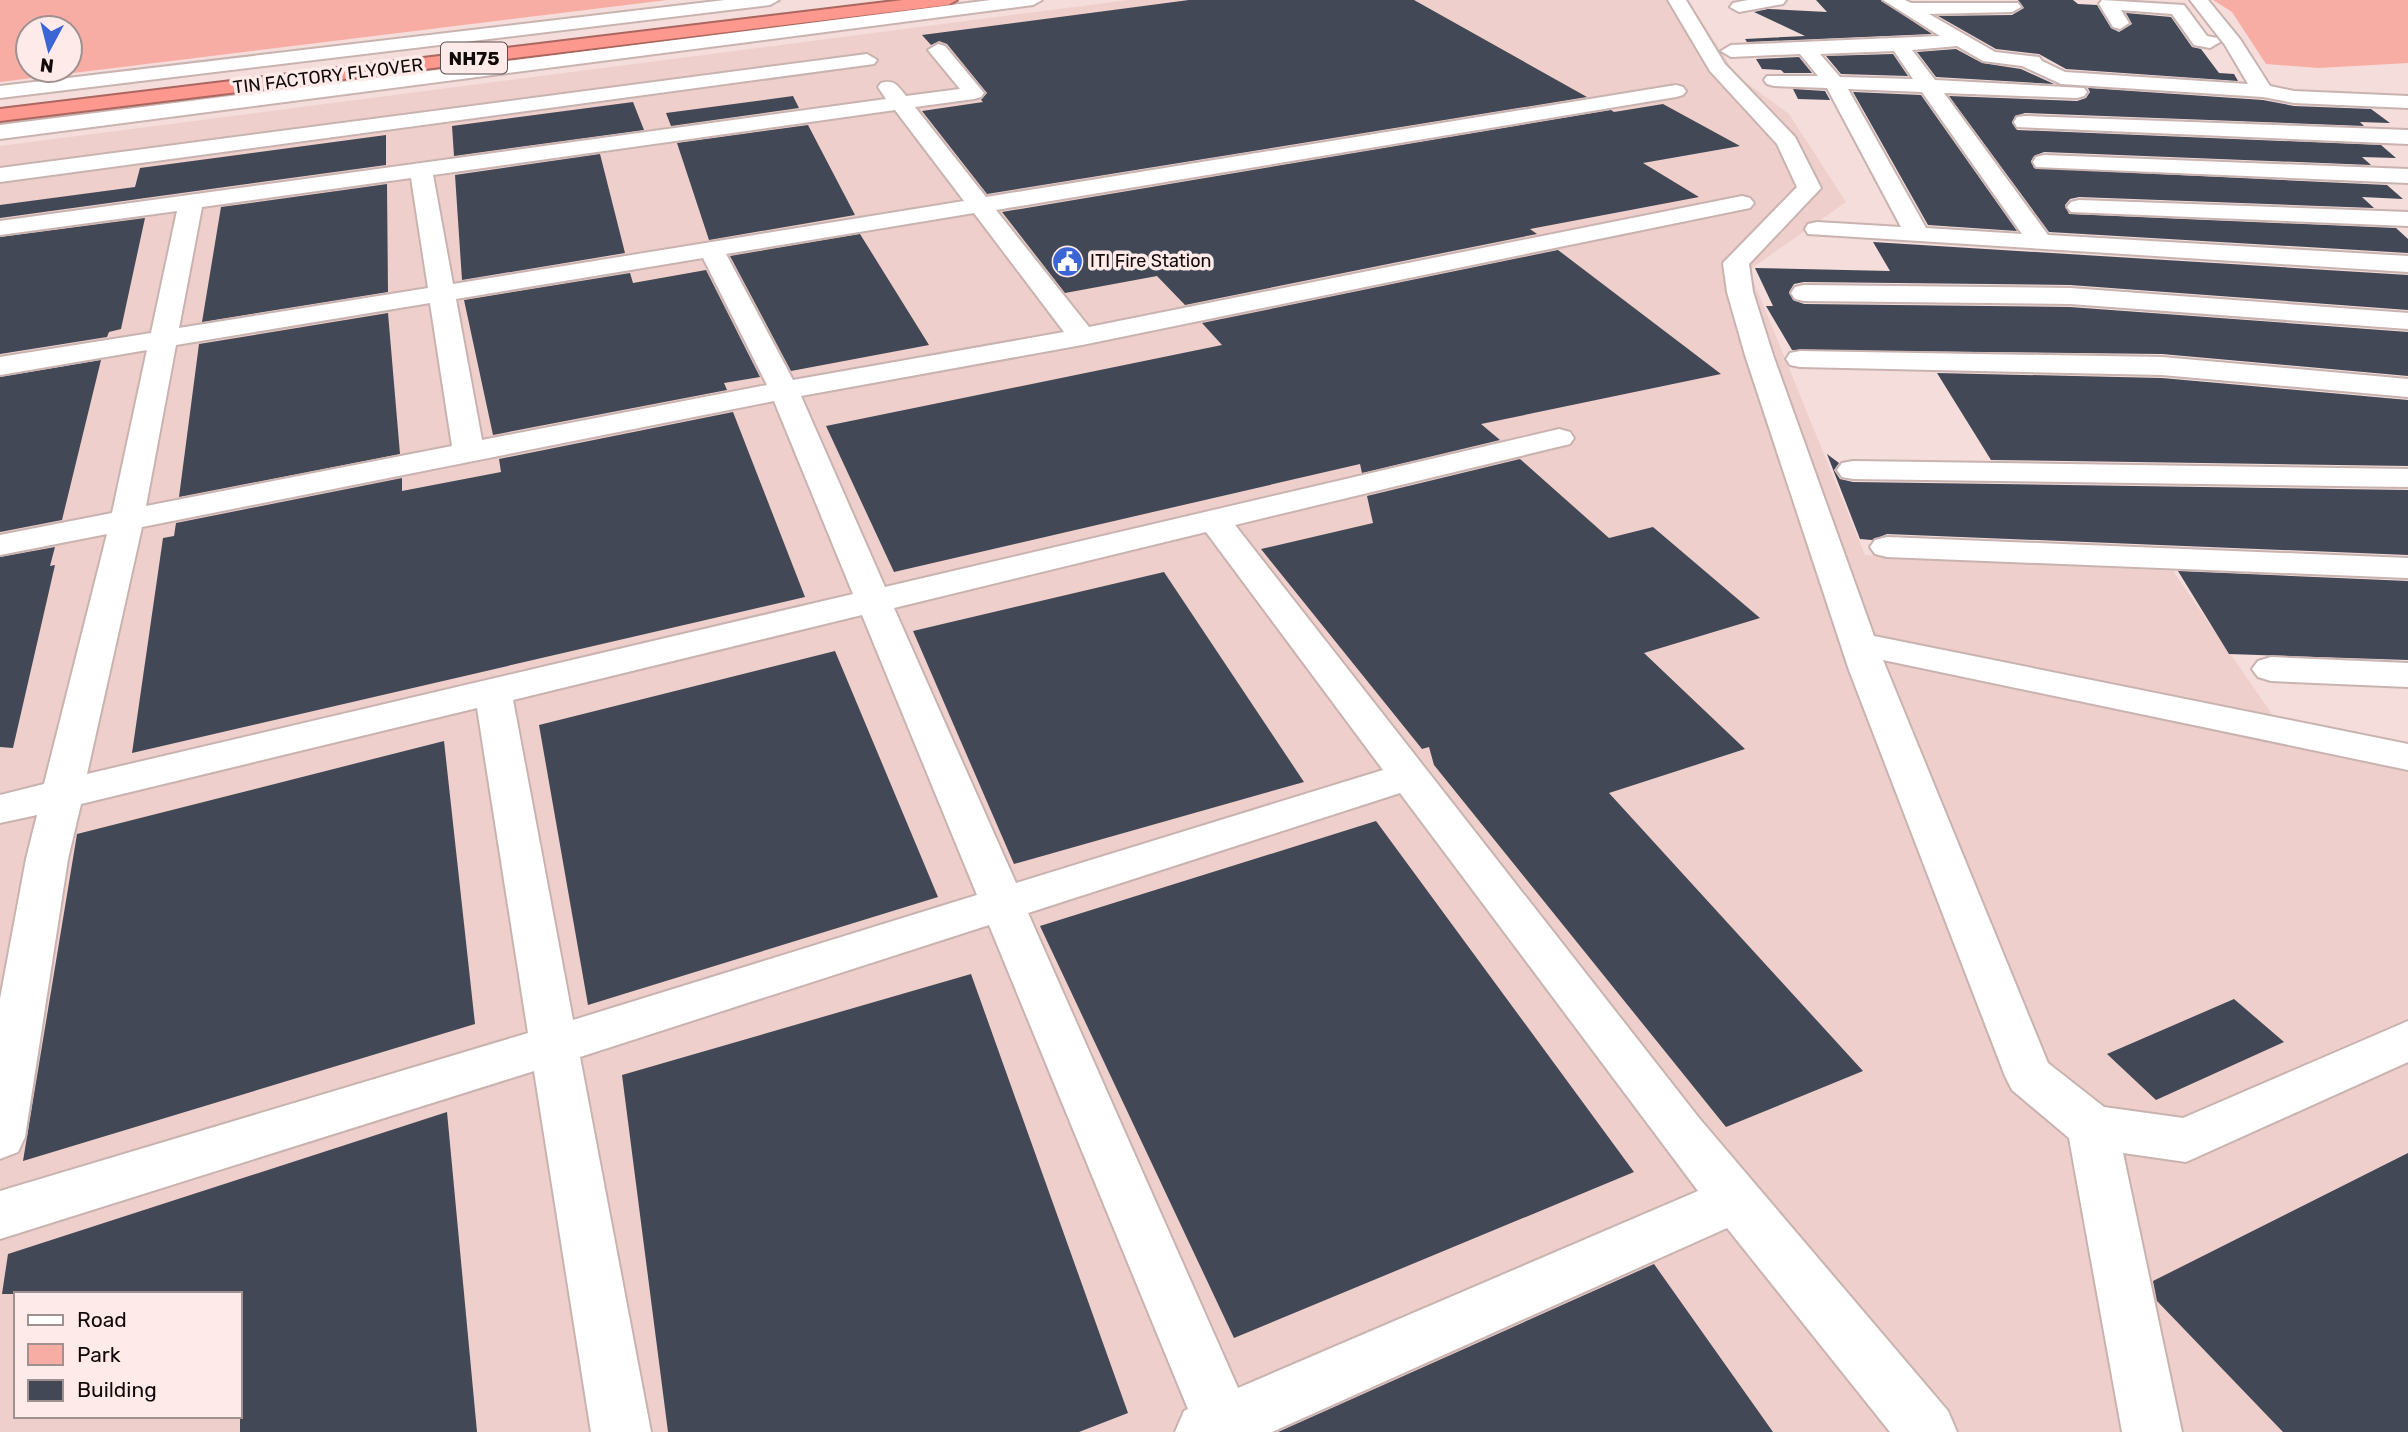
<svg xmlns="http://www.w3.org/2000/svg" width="2408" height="1432" font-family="Rubik,sans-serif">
	<rect width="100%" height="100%" fill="#f4ddda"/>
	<!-- built -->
	<path fill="#eecfcb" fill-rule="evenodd" d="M1129 0H1688L1736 75 1789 114 1846 202 1749 270 1865 555 2173 571 2274 717 2408 744V1432H0V146ZM16 1294H240V1416H16Z"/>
	<!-- green -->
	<path fill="#f7ada4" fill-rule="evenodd" d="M0 0H667L0 82ZM28 28H70V70H28Z
		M2213 0H2408V63L2319 68 2266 64 2232 12Z"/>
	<!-- building -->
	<path fill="#424856" d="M1189 0H1414L1587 97 987 194 922 111 983 102 981 100 987 93 947 44 939 41 931 45 922 35Z
		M1816 0H1881L1932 34 1747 42 1745 39 1805 36 1754 12 1768 9 1827 12Z
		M1911 0H2073L2078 4 2097 5 2111 28 2119 32 2132 24 2126 13 2171 17 2192 47 2201 49 2219 73 2234 74 2238 81 2066 69 2039 54 1996 49 1938 16 2012 15 2024 8 2018 0Z
		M1956 49 1982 63 2021 69 2054 84 1936 77 1917 52Z
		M1893 54 1908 76 1841 74 1826 56Z
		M1799 57 1812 73H1784L1781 70 1762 69 1756 59Z
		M2088 88 2263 100 2294 106 2371 109 2390 123 2360 122 2364 126 2025 113 2015 116 2012 123 2017 130 2381 145 2396 158 2362 157 2371 165 2044 152 2034 156 2031 161 2034 168 2387 185 2403 199 2362 197 2374 208 2079 197 2070 199 2065 205 2069 214 2396 228 2408 239V253L2049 232 1949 96 2077 101 2086 98 2090 92Z
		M1793 89 1825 91 1830 100 1798 99Z
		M1853 92 1921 95 2017 231 1928 225Z
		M793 96 799 108 671 126 666 113Z
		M633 102 644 130 454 156 452 126Z
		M1663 104 1740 146 1643 163 1699 197 1530 229 1537 234 1185 305 1157 276 1065 293 1002 212 1611 110 1614 112Z
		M808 125 855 215 709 240 677 143Z
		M386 135V165L0 218V205L135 187 140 168Z
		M600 154 625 253 462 280 455 175Z
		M387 184 388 292 202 322 221 207Z
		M145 218 121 329 109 332 107 337 0 354V237Z
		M860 234 929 345 791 371 730 256Z
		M1873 242 2408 275V310L2070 285 1804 282 1794 284 1789 292 1793 300 1804 304 2070 307 2408 332V376L2162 354 1792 350 1766 306H1773L1755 268 1890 271Z
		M1558 250 1721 374 1481 424 1500 440 1362 473 1360 464 894 572 826 426 1222 345 1202 323Z
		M706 270 760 377 724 383 727 390 493 435 464 300 630 273 633 283Z
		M388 313 400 454 179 497 199 344Z
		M101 360 62 520 0 532V377Z
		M1937 373 2162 378 2408 400V466L1991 460Z
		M733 412 805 597 132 753 163 538 174 536 176 523 402 478V491L501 472 499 459Z
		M1827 454 1839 463 1834 470 1840 479 1853 482 2408 490V555L1887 534 1872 540 1860 539Z
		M1520 459 1609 538 1653 527 1760 618 1644 653 1745 749 1609 793 1863 1071 1726 1127 1434 765 1429 747 1422 749 1261 549 1373 523 1367 496Z
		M55 547 50 566 55 565 13 748 0 747V557Z
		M2178 571 2408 581V660L2229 654Z
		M1164 572 1304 782 1014 864 913 631Z
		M835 651 938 897 588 1005 539 725Z
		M444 741 475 1024 23 1161 77 834Z
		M1376 821 1634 1172 1234 1338 1040 926Z
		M971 974 1128 1413 1079 1432H668L622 1075Z
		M2234 999 2284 1042 2156 1100 2107 1054Z
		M447 1112 477 1432H240V1294H2L8 1254Z
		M2408 1153V1432H2283L2157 1301 2153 1281Z
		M1654 1264 1773 1432H1278Z"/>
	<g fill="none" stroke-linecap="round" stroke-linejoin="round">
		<defs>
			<path id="minor" d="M725 0H779L770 5 0 98V86Z
				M991 0H1042L1033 5 0 139V125Z
				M1668 0H1686L1725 64 1795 137 1821 188 1749 264 1753 292 1773 355 1874 636 2408 744V770L1883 660 2048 1063 2104 1107 2183 1118 2408 1021V1062L2186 1162 2123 1153 2182 1432H2122L2069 1138 2012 1090 2005 1076 1849 670 1745 355 1727 292 1723 263 1797 187 1777 144 1710 71Z
				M1748 0H1786L1783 4 1739 12 1730 7 1733 3Z
				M1883 0H1905L1911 3H2018L2021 7 2012 12 1929 14 1995 52 2039 57 2042 61 2065 72 2248 84 2225 45 2190 0H2208L2240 39 2270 86 2294 91 2408 96V108L2294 103 2263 97 2061 84 2022 66 1983 61 1957 46 1912 50 1935 80 2084 88 2087 92 2084 96 2077 98 1944 93 2048 235 2408 256V272L1808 234 1805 229 1808 224 1817 222 1901 227 1827 88 1774 86 1767 84 1764 80 1767 76H1818L1800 54 1731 57 1721 51 1731 45 1940 36ZM1894 51 1913 79 1840 77 1820 54ZM1848 89 1922 92 2022 234 1926 228Z
				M2102 0 2184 5 2207 36 2217 38 2220 42 2210 48 2194 45 2172 14 2121 10 2129 23 2120 29 2113 27 2099 4Z
				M938 44 945 46 984 93 981 97 974 99 915 107 986 197 1676 85 1683 87 1686 91 1683 95 1676 97 996 210 1089 327 1742 196 1750 198 1754 203 1750 208 1082 345 801 396 885 587 1559 429 1570 432 1574 438 1570 444 1235 525 1699 1118 1948 1411 1957 1432H1890L1727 1228 1272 1432H1175L1184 1411 1188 1409 989 925 580 1057 651 1432H591L534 1071 0 1239V1191L528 1033 477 708 81 804 68 859 25 1137 18 1152 0 1159V999L26 859 37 815 0 823V795L44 784 107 534 0 555V535L112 513 147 350 0 375V357L151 333 177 211 0 235V221L886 99 878 87 881 83C894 79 898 86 906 96L960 89 928 50ZM895 110 964 201 453 284 433 175ZM411 178 428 288 179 328 202 207ZM974 213 1064 332 793 380 726 254ZM703 258 767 385 482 440 456 299ZM430 303 452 446 146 506 176 345ZM774 401 853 594 87 774 142 527ZM1206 532 1383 770 1016 883 894 608ZM862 615 977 895 573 1020 513 700ZM1400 793 1698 1191 1238 1388 1028 913Z
				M867 54 877 60 874 64 0 182V168Z
				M2025 116 2408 130V144L2017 127 2014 122 2017 117Z
				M2044 155 2408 169V183L2036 167 2033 162 2036 157Z
				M2079 200 2408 212V226L2071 212 2067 207 2071 202Z
				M1804 285 2070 288 2408 313V329L2070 304 1804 301 1795 299 1791 293 1795 287Z
				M1800 351 2162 357 2408 379V397L2162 375 1800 367 1790 365 1786 359 1790 353Z
				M1853 461 2408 469V487L1853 479 1842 477 1837 470 1842 463Z
				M1887 537 2408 558V578L1887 557 1875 554 1870 547 1875 540Z
				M2271 657 2408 663V687L2271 681 2258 677 2252 669 2258 661Z"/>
			<path id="highway" d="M903 0H957L948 5 0 121V109Z"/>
		</defs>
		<!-- minor casing -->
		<use href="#minor" stroke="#c9b3b0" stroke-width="4"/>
		<!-- highway casing -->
		<use href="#highway" stroke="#aa665f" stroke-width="4"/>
		<!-- minor -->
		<use href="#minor" fill="#fff" fill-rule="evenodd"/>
		<!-- highway -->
		<use href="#highway" fill="#fc988d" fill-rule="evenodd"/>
	</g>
	<!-- icons -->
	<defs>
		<symbol id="civic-disc" viewBox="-11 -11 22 22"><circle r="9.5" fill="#3b64d5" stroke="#feebe9"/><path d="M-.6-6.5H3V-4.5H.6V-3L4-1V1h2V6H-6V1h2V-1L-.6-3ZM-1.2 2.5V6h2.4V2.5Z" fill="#fff"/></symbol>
	</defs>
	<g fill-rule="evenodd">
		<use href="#civic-disc" x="1050" y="244" width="35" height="35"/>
	</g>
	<g text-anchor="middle" stroke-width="7" stroke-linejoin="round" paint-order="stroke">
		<!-- far-street labels -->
		<g font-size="18" fill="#110a09" stroke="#feebe9">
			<text transform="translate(328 76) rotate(-7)" y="6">TIN FACTORY FLYOVER</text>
		</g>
		<!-- far-poi labels -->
		<g font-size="18" fill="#110a09" stroke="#feebe9" text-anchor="start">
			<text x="1090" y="267">ITI Fire Station</text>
		</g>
		<!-- shield labels -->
		<rect fill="#feebe9" stroke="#584e4c" stroke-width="2" x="441" y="42.5" width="66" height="31" rx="5"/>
		<g font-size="19" font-weight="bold" fill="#110a09">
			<text x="474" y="65">NH75</text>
		</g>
	</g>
	<!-- legend -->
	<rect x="14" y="1292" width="228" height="126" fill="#feebe9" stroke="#9f918f" stroke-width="2"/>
	<rect x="28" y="1315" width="35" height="10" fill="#ffffff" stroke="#9f918f" stroke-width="2"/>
	<text x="77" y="1327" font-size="21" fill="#110a09">Road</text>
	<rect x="28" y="1344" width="35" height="21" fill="#f7ada4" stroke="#9f918f" stroke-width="2"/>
	<text x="77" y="1362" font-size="21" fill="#110a09">Park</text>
	<rect x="28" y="1380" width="35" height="21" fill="#424856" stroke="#9f918f" stroke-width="2"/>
	<text x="77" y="1397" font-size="21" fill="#110a09">Building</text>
	<!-- north arrow -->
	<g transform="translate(49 49) rotate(187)"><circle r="33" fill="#feebe9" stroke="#9f918f" stroke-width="2"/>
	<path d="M0-5L12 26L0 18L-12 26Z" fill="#3b64d5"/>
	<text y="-10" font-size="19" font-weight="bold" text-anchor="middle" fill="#110a09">N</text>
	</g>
</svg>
